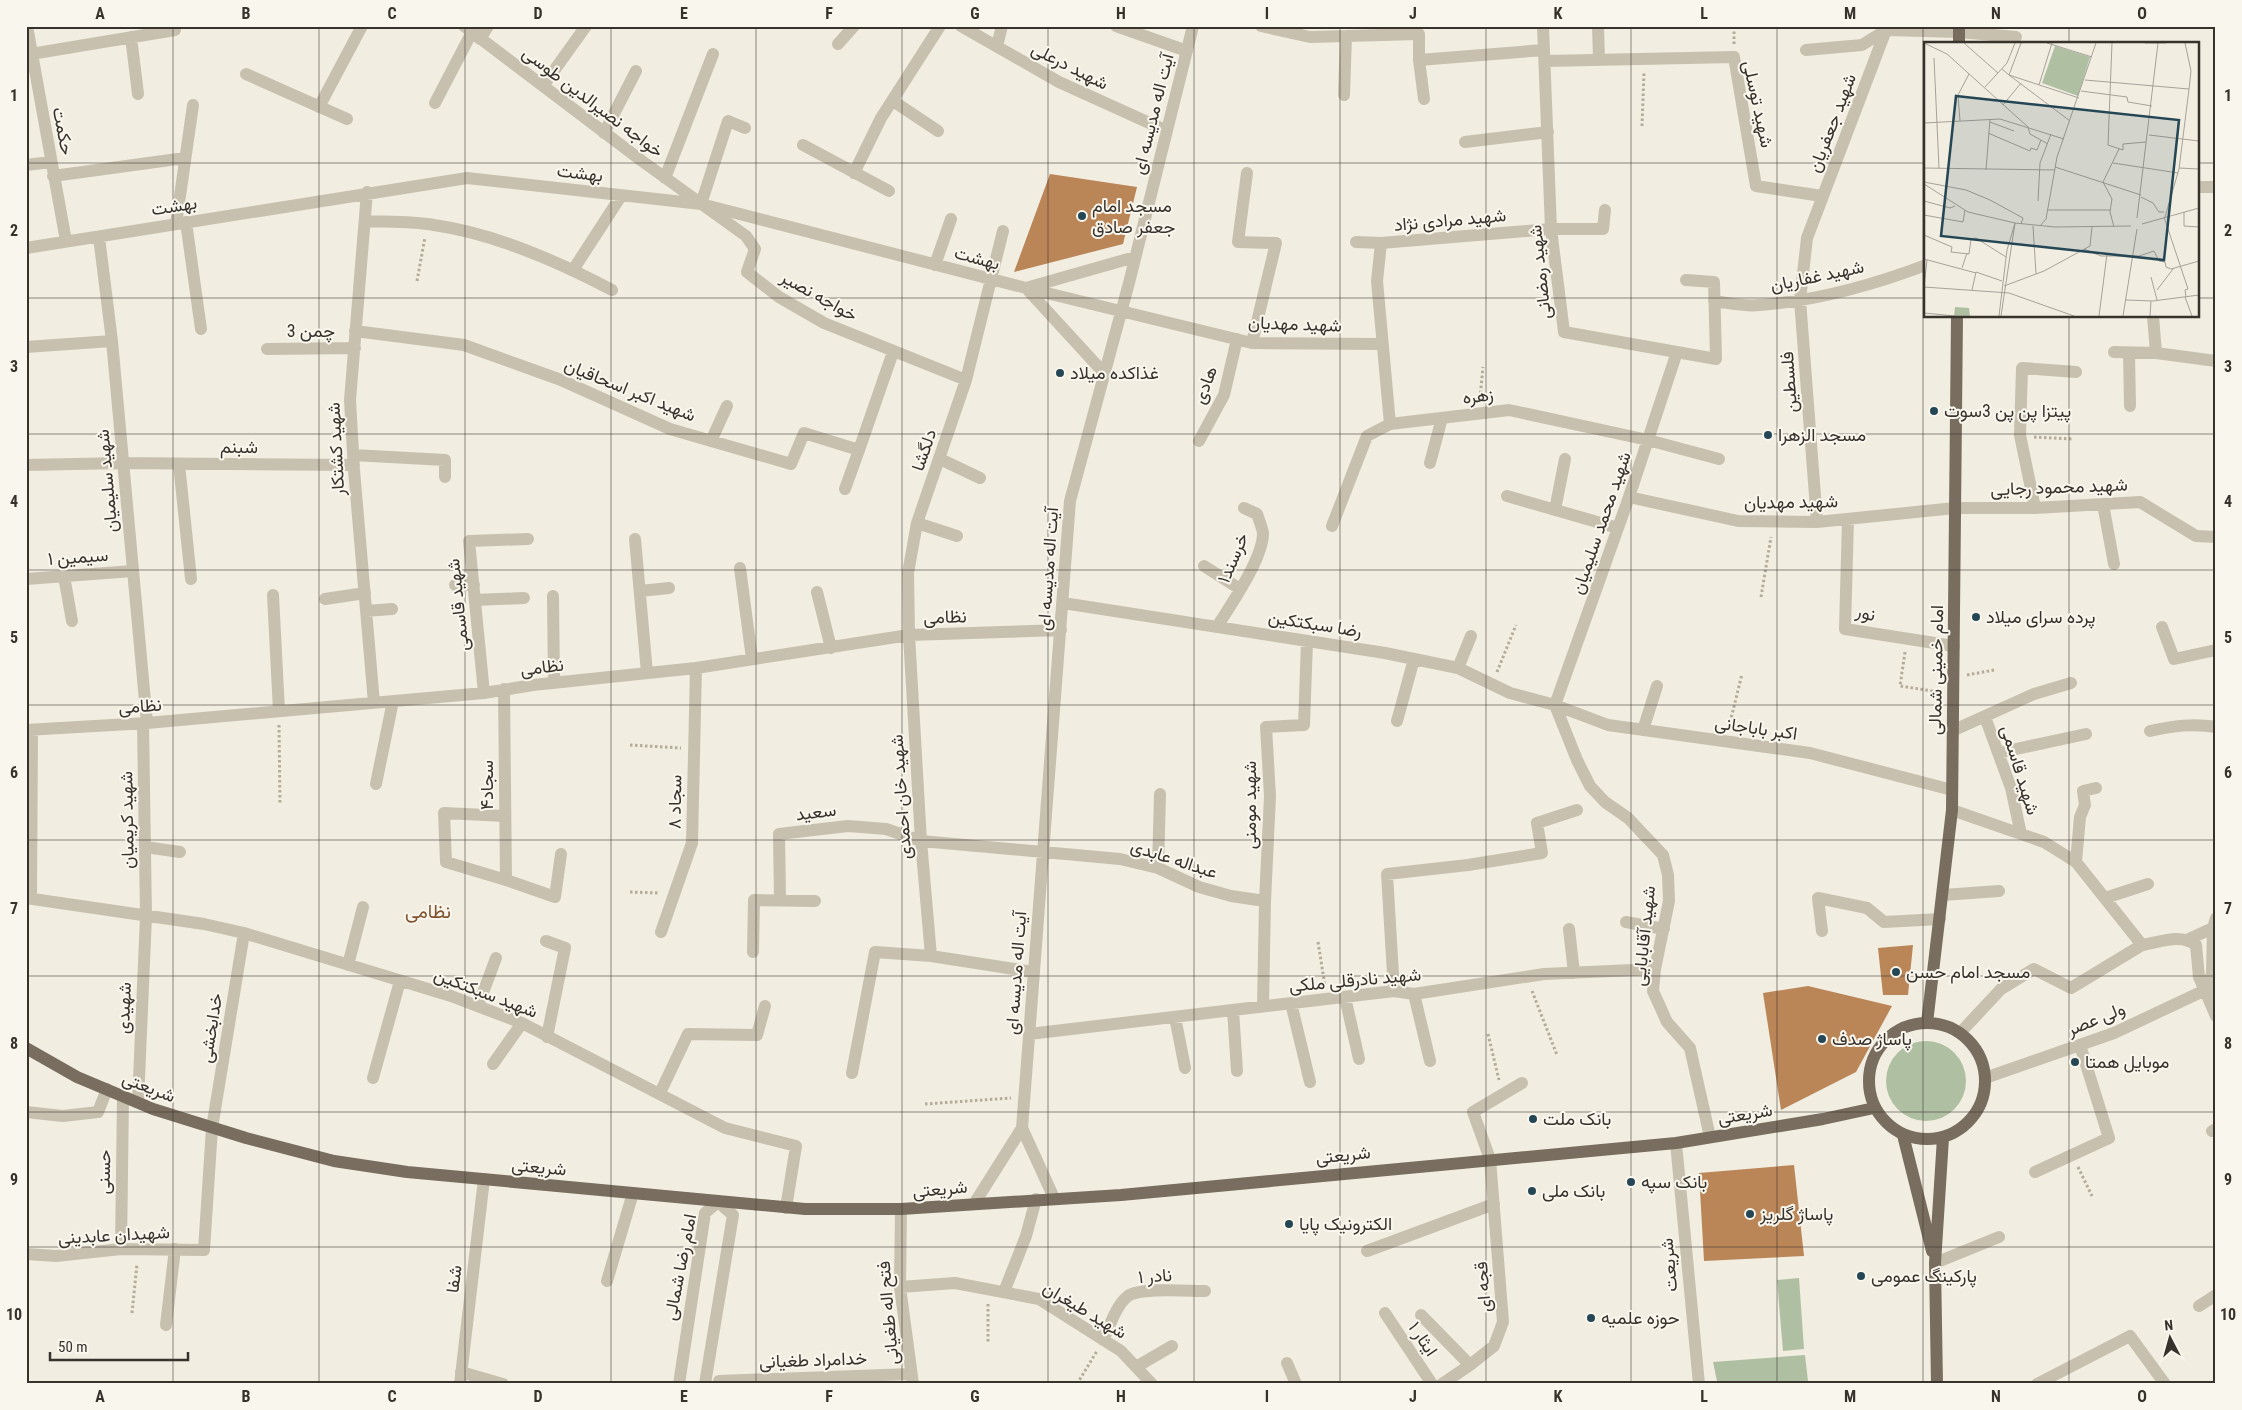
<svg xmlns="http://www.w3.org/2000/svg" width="2242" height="1410" font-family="'Roboto Condensed',Vazirmatn,sans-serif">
	<rect width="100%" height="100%" fill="#f1ede1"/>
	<!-- green -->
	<path fill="#afbfa2" d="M1886 1081a40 40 0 1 1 80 0a40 40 0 1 1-80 0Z
		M1799 1278 1804 1349 1783 1351 1777 1280Z
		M1805 1355 1808 1381 1726 1384 1717 1381 1713 1362Z"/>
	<!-- building -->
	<path fill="#ba8657" d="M1050 174 1137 187 1123 244 1014 272Z
		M1913 945 1908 995H1883L1878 948Z
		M1808 986 1892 1006 1856 1072 1781 1110 1763 993Z
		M1794 1165 1804 1256 1704 1261 1699 1173Z"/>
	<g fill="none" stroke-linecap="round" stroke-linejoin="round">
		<!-- path -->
		<path stroke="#b4ab98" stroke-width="3" stroke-dasharray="2.5 2.5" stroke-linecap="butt" d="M1734 44V26
			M1642 126 1644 72
			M417 281 425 237
			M1480 398 1483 367
			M2034 437 2073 439
			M1761 597 1771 537
			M1905 652 1900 686 1939 692
			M1497 672 1516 625
			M1967 675 1994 670
			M279 725 280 805
			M1729 727 1742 674
			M630 745 681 748
			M630 892 659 893
			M1318 942 1325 986
			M1532 991 1557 1055
			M1488 1034 1499 1080
			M925 1104 1011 1098
			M2078 1167 2092 1196
			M988 1304V1343
			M132 1313 137 1264
			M1077 1384 1097 1351"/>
		<!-- minor -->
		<path stroke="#c8c0ae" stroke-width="12" d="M27 26 66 241
			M464 26 642 161 746 236 755 249 747 272 779 297 824 323 966 380
			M961 26 1059 82 1167 131
			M1116 26 1187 51
			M1261 26 1310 37 1419 34V60L1544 50
			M1543 26 1551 229 1564 332 1716 359 1714 282 1686 280
			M1598 26 1599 60
			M131 37 138 94
			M480 39 488 26
			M838 44 854 26
			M997 46 1002 26
			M1806 50 1862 45 1886 30
			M31 54 175 30
			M1419 60 1424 99
			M1545 61 1734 57 1756 186 1822 196
			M246 74 347 119
			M543 86 586 26
			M1344 95 1346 36
			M893 101 938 131
			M435 103 472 32
			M319 107 362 26
			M604 133 636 71
			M1465 142 1548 132
			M803 145 889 191
			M26 165 51 162
			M854 173 881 118 940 26
			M1247 173 1238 242 1276 243 1252 343
			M53 176 185 158
			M665 178 713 54
			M2198 187H2216
			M367 192 350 400 354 470 374 703
			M701 204 728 121 745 128
			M365 221C388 222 411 221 434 225 496 234 557 261 612 290
			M186 222 201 329
			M176 224 193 105
			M99 237 112 341 147 723
			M1356 242 1381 243 1551 229H1603L1605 210
			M1381 243 1377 281 1390 424 1509 410 1648 440 1719 459
			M26 248 467 178 701 204 1026 288 1252 343 1381 344
			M935 265 951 219
			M573 270 621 196
			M1714 301C1729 303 1745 307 1760 305 1816 301 1873 285 1926 265
			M2153 316 2156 353
			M355 331 464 345 561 380 670 429 791 464 804 433 859 450 893 352
			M26 347 112 341
			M267 349 355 348
			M2114 352 2156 353 2216 361
			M2129 353 2130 406
			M1104 373 1026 288 1135 257
			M711 441 727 406
			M1199 441 1224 395 1237 339
			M353 455 445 460V477
			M940 459 980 478
			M1430 463 1442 418
			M179 464 191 579
			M26 465 123 463 354 465
			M845 489 859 450
			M1507 496 1618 528
			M1629 497 1738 521 1817 522 1955 508H2035L2140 502 2196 536 2216 537
			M2103 504 2114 564
			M2035 508 2020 435 2022 368 2076 372
			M1555 510 1565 459
			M1848 519 1845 629 1954 646
			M1817 522 1800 300 1807 238 1886 30 1959 32 2016 37
			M917 523 957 536
			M1332 526 1367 436 1390 424
			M635 539 647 673
			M1204 566 1240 589
			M740 568 752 659
			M64 576 72 621
			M26 579 133 571
			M455 585H474
			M640 591 669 588
			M817 592 831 648
			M273 595 279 711
			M553 596 554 683
			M325 599 365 593
			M475 600 524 598
			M1063 603 1385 653 1458 668 1510 693 1555 705 1608 725 1810 753 1952 790
			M366 611 392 609
			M1217 627C1231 604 1263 559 1263 533 1262 527 1259 520 1257 514L1244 508
			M2162 627 2174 659 2216 650
			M1458 668 1471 636
			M504 689 506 880
			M484 693 469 541 528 539
			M1555 705 1577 760 1590 786 1605 802 1628 818 1663 855 1668 875 1669 901 1655 969 1653 991 1667 1022 1690 1048 1710 1137
			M1555 705 1629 497 1677 352
			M1985 717 2011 788 2021 834
			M1397 721 1414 659
			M26 730 147 723 484 693 533 685 696 668 909 635 1061 630
			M1643 730 1657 686
			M1952 731 2034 694 2071 683
			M2150 731C2173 726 2193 723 2216 727
			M1998 753 2086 734
			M376 784 393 701
			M1952 810 2044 842 2076 862 2142 945C2160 942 2181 933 2196 945L2199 977 2216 1016
			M505 816 444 813 446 862 506 880 555 897 561 854
			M145 847 180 852
			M2076 862 2080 817 2085 805 2083 791 2096 788
			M1158 868 1160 794
			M1943 895 1999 891
			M26 898 204 924 244 933 451 996 522 1023 725 1128 796 1146 786 1208
			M2105 898 2148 884
			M31 899 32 730
			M780 900 779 834 848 826 886 829 921 841 1120 859 1158 868 1199 887 1231 896 1265 901
			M1626 922 1664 929
			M1569 929 1574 973
			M1822 931 1818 898 1867 908 1884 922 1940 919
			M661 932 692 843 696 668
			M2189 939 2213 928
			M546 941 565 948 547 1037
			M753 952 754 900 815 901
			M931 956 921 841 909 635 908 573 917 523 966 380 1003 231
			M348 965 363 907
			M2205 989 2212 974 2213 928 2216 918
			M1394 991 1387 874 1468 865 1542 853 1537 823 1577 810
			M1414 994 1430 1061
			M1345 997 1359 1059
			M1291 1003 1310 1082
			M478 1006 496 958
			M1263 1006 1265 901 1270 796 1266 727 1304 725 1307 641
			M1233 1010 1237 1071
			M1175 1017 1185 1068
			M1960 1033 2001 989 2034 969 2071 988 2142 945
			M1029 1034 1394 991 1414 994 1544 974 1655 969
			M493 1064 522 1023
			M852 1073 875 952 931 956 1033 972
			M373 1078 400 981
			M1985 1078 2114 1033 2216 985
			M660 1093 688 1034 757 1035 765 1006
			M138 1102 146 916 143 723
			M26 1112 63 1116 98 1112 107 1089
			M2212 1131 2216 1129
			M1676 1143 1699 1384
			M2035 1172 2109 1138 2080 1045
			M1054 1198 1022 1128 1070 501 1129 283 1193 26
			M974 1204 1022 1128
			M901 1209 900 1287 913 1384
			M121 1249 123 1096
			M1367 1251 1494 1204
			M26 1254 56 1256 121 1249 204 1250 212 1128 244 933
			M1935 1263 1999 1237
			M607 1281 633 1193
			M900 1287 955 1283 1039 1299 1121 1351 1152 1384
			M1004 1292 1026 1236 1036 1199
			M2199 1306 2216 1295
			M1385 1313 1432 1384
			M1421 1315 1470 1365
			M166 1325 175 1249
			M1103 1340C1110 1326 1116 1305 1128 1296 1141 1287 1188 1291 1205 1291
			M1287 1363 1296 1384
			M1136 1367 1172 1346
			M461 1372 503 1384
			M460 1384 484 1179
			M679 1384 705 1213 718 1202 733 1215 705 1384
			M719 1384V1381L911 1374
			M1442 1384 1470 1365 1494 1346 1503 1322 1490 1159 1473 1112 1522 1083
			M2037 1384 2130 1336 2165 1384"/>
		<!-- major -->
		<path stroke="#786d5e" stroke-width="12" d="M1959 44V26
			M1869 1081a58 58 0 1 1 116 0a58 58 0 1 1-116 0Z
			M1927 1023 1952 810 1957 316
			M26 1048 77 1077 153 1109 246 1138 334 1161 407 1172 805 1209H901L1121 1195 1676 1143 1823 1119 1874 1108
			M1903 1135 1932 1251
			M1937 1384 1935 1263 1943 1138"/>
	</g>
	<!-- grid -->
	<path fill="none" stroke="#38322c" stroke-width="1" stroke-opacity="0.55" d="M173 26V1384M319 26V1384M465 26V1384M611 26V1384M756 26V1384M902 26V1384M1048 26V1384M1194 26V1384M1340 26V1384M1486 26V1384M1631 26V1384M1777 26V1384M1923 26V1384M2069 26V44M26 163H1926M2198 163H2216M26 298H1926M2198 298H2216M2069 316V1384M26 434H2216M26 570H2216M26 705H2216M26 840H2216M26 976H2216M26 1112H2216M26 1247H2216"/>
	<!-- markers -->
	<g fill="#254755" stroke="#f9f6ed" stroke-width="2">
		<circle cx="1082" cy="216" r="5"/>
		<circle cx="1060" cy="373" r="5"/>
		<circle cx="1934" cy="411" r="5"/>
		<circle cx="1768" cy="435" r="5"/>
		<circle cx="1976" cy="617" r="5"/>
		<circle cx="1896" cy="972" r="5"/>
		<circle cx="1822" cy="1039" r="5"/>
		<circle cx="2075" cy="1062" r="5"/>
		<circle cx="1533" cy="1119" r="5"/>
		<circle cx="1631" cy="1182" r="5"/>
		<circle cx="1532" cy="1191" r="5"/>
		<circle cx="1750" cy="1214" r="5"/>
		<circle cx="1289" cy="1224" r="5"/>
		<circle cx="1861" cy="1276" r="5"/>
		<circle cx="1591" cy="1318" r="5"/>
	</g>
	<g text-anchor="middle" stroke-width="4" stroke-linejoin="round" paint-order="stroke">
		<!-- street labels -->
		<g font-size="18" fill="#38322c" stroke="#f9f6ed">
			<text transform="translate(1070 66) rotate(27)" y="6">شهید درعلی</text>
			<text transform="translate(593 102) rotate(37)" y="6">خواجه نصیرالدین طوسی</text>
			<text transform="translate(1758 104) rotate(78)" y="6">شهید توسلی</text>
			<text transform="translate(1153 114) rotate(-76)" y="6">آیت اله مدیسه ای</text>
			<text transform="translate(1832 123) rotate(-69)" y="6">شهید جعفریان</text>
			<text transform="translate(63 131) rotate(79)" y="6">حکمت</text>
			<text transform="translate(580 173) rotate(7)" y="6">بهشت</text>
			<text transform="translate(174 206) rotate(-9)" y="6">بهشت</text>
			<text transform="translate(1450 220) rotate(-5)" y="6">شهید مرادی نژاد</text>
			<text transform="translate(977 258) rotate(15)" y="6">بهشت</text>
			<text transform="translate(1540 272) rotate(-96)" y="6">شهید رمضانی</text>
			<text transform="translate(1817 276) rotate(-12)" y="6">شهید غفاریان</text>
			<text transform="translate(819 296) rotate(29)" y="6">خواجه نصیر</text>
			<text transform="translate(1295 324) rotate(2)" y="6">شهید مهدیان</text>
			<text x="311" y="337">چمن 3</text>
			<text transform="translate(1789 382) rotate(-94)" y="6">فلسطین</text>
			<text transform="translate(1205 385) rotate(-69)" y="6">هادی</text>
			<text transform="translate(630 390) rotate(22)" y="6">شهید اکبر اسحاقیان</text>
			<text transform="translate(1478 396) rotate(-7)" y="6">زهره</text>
			<text transform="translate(239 447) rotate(1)" y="6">شبنم</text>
			<text transform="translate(336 449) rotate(-93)" y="6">شهید کشتکار</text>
			<text transform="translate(924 450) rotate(-71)" y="6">دلگشا</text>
			<text transform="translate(107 481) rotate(-95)" y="6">شهید سلیمیان</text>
			<text transform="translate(2059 487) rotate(-2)" y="6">شهید محمود رجایی</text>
			<text transform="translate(1791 502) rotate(-1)" y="6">شهید مهدیان</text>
			<text transform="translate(1601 523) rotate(-71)" y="6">شهید محمد سلیمیان</text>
			<text transform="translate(78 557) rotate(-4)" y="6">سیمین ۱</text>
			<text transform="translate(1233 558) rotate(-67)" y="6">خرسند۱</text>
			<text transform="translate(1048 569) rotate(-86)" y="6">آیت اله مدیسه ای</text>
			<text transform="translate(458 605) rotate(-96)" y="6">شهید قاسمی</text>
			<text transform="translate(1866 613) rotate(15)" y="6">نور</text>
			<text transform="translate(945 617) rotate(-2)" y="6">نظامی</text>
			<text transform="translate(1315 624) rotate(9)" y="6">رضا سبکتکین</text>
			<text transform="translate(542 667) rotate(-7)" y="6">نظامی</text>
			<text transform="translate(1936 670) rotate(-89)" y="6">امام خمینی شمالی</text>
			<text transform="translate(140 706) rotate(-4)" y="6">نظامی</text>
			<text transform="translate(1756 728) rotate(8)" y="6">اکبر باباجانی</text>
			<text transform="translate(2020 770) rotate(73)" y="6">شهید قاسمی</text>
			<text transform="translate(487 785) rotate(-90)" y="6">سجاد۴</text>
			<text transform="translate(901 797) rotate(-94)" y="6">شهید خان احمدی</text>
			<text transform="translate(675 802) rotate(-89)" y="6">سجاد ۸</text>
			<text transform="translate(1250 805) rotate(-90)" y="6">شهید مومنی</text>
			<text transform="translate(816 812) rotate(-7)" y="6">سعید</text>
			<text transform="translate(127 820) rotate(-91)" y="6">شهید کریمیان</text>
			<text transform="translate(1174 859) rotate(18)" y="6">عبداله عابدی</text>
			<text transform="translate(1644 936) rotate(-84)" y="6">شهید آقابابایی</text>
			<text transform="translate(1016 973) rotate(-86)" y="6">آیت اله مدیسه ای</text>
			<text transform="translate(1355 980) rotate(-5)" y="6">شهید نادرقلی ملکی</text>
			<text transform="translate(486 993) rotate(21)" y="6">شهید سبکتکین</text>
			<text transform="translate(124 1008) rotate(-88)" y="6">شهیدی</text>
			<text transform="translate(2096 1019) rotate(-22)" y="6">ولی عصر</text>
			<text transform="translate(211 1028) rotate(-81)" y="6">خدابخشی</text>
			<text transform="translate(149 1087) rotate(21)" y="6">شریعتی</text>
			<text transform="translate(1745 1114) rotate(-9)" y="6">شریعتی</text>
			<text transform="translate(1343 1155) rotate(-6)" y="6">شریعتی</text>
			<text transform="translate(539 1167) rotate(5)" y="6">شریعتی</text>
			<text transform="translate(104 1172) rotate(-89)" y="6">حسنی</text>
			<text transform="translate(940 1189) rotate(-5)" y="6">شریعتی</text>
			<text transform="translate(114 1235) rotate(-3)" y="6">شهیدان عابدینی</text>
			<text transform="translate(1669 1265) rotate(-95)" y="6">شریعت</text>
			<text transform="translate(680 1267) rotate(-79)" y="6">امام رضا شمالی</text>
			<text transform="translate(1155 1276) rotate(-4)" y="6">نادر ۱</text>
			<text transform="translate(454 1279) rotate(-83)" y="6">شفا</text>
			<text transform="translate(1483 1287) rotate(-95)" y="6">قجه ای</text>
			<text transform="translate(1085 1310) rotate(31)" y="6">شهید طیغران</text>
			<text transform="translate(888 1313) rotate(-95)" y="6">فتح اله طغیانی</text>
			<text transform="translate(1423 1339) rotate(56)" y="6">ایثار ۱</text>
			<text transform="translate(813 1360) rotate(-2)" y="6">خدامراد طغیانی</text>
		</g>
		<!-- poi labels -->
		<g font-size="18" fill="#38322c" stroke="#f9f6ed" text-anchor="start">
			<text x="1092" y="212">مسجد امام<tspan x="1092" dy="21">جعفر صادق</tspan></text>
			<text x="1070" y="379">غذاکده میلاد</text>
			<text x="1944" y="417">پیتزا پن پن 3سوت</text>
			<text x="1778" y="441">مسجد الزهرا</text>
			<text x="1986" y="623">پرده سرای میلاد</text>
			<text x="1906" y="978">مسجد امام حسن</text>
			<text x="1832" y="1045">پاساژ صدف</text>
			<text x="2085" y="1068">موبایل همتا</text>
			<text x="1543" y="1125">بانک ملت</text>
			<text x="1641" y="1188">بانک سپه</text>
			<text x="1542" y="1197">بانک ملی</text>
			<text x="1760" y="1220">پاساژ گلریز</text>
			<text x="1299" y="1230">الکترونیک پایا</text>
			<text x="1871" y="1282">پارکینگ عمومی</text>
			<text x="1601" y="1324">حوزه علمیه</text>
		</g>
		<!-- neighbourhood labels -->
		<g font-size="19" fill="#7f532d" stroke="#f9f6ed">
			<text x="428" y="918">نظامی</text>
		</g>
	</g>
	<!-- overview -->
	<g transform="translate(1924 42)">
		<rect width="275" height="275" fill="#f1ede1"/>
		<path d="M131 4 166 15 154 54 118 41ZM31 265 45 266 46 274H30Z" fill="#afbfa2"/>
		<path fill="none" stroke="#a7a299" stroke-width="1" d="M0 1 23 12 104 85 106 92 124 102M40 1 74 31M97 1 85 33 146 79M123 1 168 15M188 1 184 103 199 108V102L222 100M221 1H242M10 16 15 126M78 27 85 33 155 56M161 38 265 47M115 43 128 1M61 45 83 21 91 1M157 49 203 55 204 60 228 64M79 63 97 41M36 79 34 53 45 32M66 80 90 89M0 81 76 77 140 97M64 91 106 109 107 106 113 108 117 98M225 93 275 99M189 121 254 131M131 125 217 153M0 126 131 128M255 126 275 127M62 128 66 77M0 140 42 148 66 158 99 176 97 182M179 140 188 157 186 170 190 185M179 140 195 107M0 142 44 170 91 181 131 185 207 184M217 155 229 161 235 170H240M0 159 26 166 31 164M114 159 116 121 127 92M123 168H186M260 170V184L275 185M0 173 39 180 41 168M240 175 264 247 261 248 262 255M241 175 255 127 265 47 267 29 261 1M213 176 234 1M218 182 275 166M109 184 112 232M116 184 122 177 133 115 172 1M0 193 28 205 27 210 45 212 47 197 52 196 82 215M160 207 177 214H215L230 209 235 219 241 220 242 225 247 227 275 219M0 217 52 231M3 218 0 245 85 251 150 274M38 226 43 211M227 235 233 258M80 244 120 229 166 204 168 185M48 248 52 230 78 239M233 248 249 227M261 255 268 274M202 258 229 259 275 253M0 271 31 274M75 274 83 208 91 181M77 274 91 181M175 274 183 212M199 274 213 187M226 274 227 259"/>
		<path fill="#254755" fill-opacity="0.15" stroke="#254755" stroke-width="2.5" d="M32 54 255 78 240 218 17 194Z"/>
		<rect width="275" height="275" fill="none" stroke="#38322c" stroke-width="2.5"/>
	</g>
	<!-- border -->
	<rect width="2242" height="1410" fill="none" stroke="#f9f6ed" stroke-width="55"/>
	<!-- north arrow -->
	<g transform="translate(2170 1338) rotate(354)" stroke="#f9f6ed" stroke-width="4" paint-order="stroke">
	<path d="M0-4L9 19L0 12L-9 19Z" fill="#38322c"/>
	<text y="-8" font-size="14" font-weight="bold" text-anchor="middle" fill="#38322c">N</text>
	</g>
	<!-- scale -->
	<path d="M50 1352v8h138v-8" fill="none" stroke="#38322c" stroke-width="2.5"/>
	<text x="58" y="1352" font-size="15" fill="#38322c" stroke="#f9f6ed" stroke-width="4" paint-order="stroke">50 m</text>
	<rect x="28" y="28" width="2186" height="1354" fill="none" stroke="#38322c" stroke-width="2"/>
	<g font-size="16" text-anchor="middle" font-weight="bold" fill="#38322c">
		<text x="100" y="19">A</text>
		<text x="246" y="19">B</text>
		<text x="392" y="19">C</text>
		<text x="538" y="19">D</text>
		<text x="684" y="19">E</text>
		<text x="829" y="19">F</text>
		<text x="975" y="19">G</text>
		<text x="1121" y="19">H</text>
		<text x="1267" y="19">I</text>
		<text x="1413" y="19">J</text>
		<text x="1558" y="19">K</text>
		<text x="1704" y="19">L</text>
		<text x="1850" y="19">M</text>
		<text x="1996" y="19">N</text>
		<text x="2142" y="19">O</text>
		<text x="14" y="101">1</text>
		<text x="2228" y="101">1</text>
		<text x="14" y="236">2</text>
		<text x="2228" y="236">2</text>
		<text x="14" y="372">3</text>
		<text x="2228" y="372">3</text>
		<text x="14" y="507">4</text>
		<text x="2228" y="507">4</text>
		<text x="14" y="643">5</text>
		<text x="2228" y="643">5</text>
		<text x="14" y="778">6</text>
		<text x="2228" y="778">6</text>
		<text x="14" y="914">7</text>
		<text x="2228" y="914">7</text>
		<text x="14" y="1049">8</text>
		<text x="2228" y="1049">8</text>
		<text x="14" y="1185">9</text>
		<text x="2228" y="1185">9</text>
		<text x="14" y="1320">10</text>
		<text x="2228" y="1320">10</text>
		<text x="100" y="1402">A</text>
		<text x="246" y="1402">B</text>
		<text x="392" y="1402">C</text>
		<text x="538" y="1402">D</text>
		<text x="684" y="1402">E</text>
		<text x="829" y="1402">F</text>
		<text x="975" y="1402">G</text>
		<text x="1121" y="1402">H</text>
		<text x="1267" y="1402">I</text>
		<text x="1413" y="1402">J</text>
		<text x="1558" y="1402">K</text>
		<text x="1704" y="1402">L</text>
		<text x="1850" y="1402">M</text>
		<text x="1996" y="1402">N</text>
		<text x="2142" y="1402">O</text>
	</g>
</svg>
